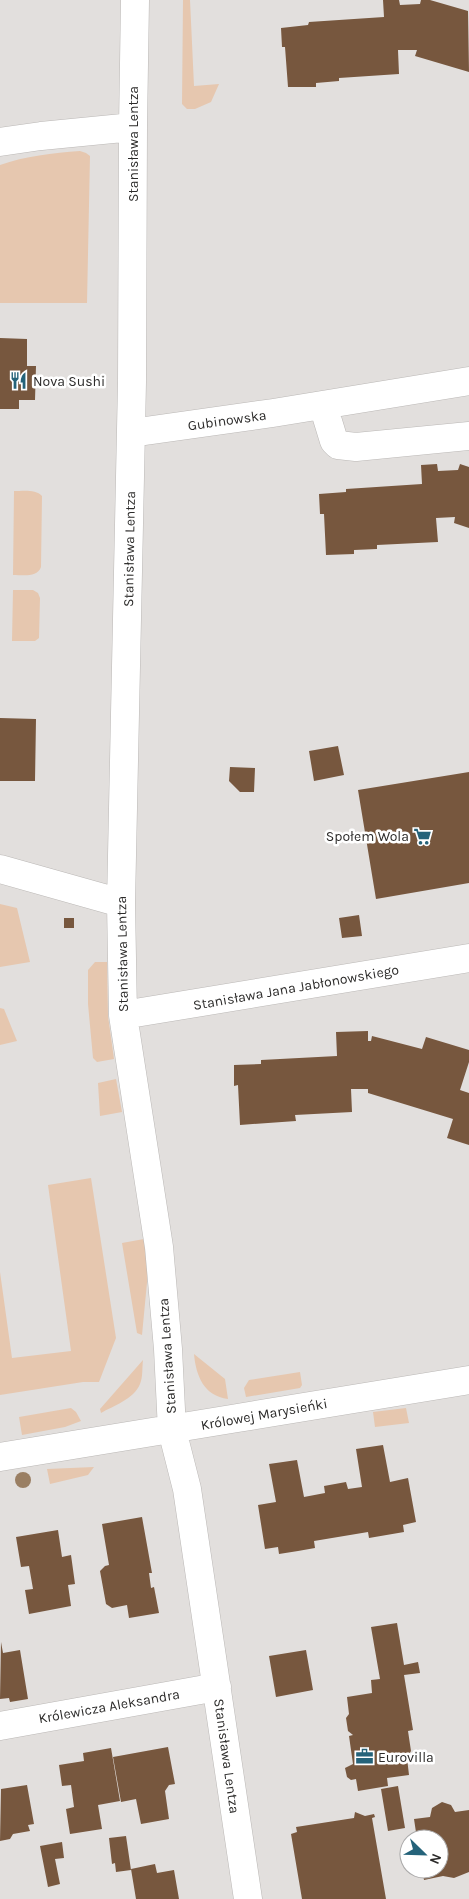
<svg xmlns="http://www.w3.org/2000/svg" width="469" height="1899" font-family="Karla,sans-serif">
	<rect width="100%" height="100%" fill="#e2dfdd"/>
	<!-- green -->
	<path fill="#e6c7af" d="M183 0H190L194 86 219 84 211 102 195 109H187L182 104Z
		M80 151 86 153 90 156 87 303H0V165C25 156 53 153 80 151Z
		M14 491C23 491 36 489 42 496L41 567C37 578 23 575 13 575Z
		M13 590H33L38 593 40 598 39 638 35 641H12Z
		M0 904 17 908 30 962 0 967Z
		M95 962H107L108 1016 114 1059 97 1062 93 1058 88 1004V970Z
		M0 1008 4 1009 17 1041 0 1045Z
		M116 1079 122 1112 100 1116 98 1083Z
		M91 1178 116 1338 99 1382H83L0 1395V1272L12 1358 71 1351 48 1185Z
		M144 1239 148 1272 142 1335 137 1333 122 1243Z
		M194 1354 225 1379 228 1399C204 1396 196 1376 194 1354Z
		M143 1360C142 1368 143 1377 140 1384 134 1399 113 1406 101 1413L100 1409Z
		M300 1372 302 1385 300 1388 246 1397 244 1388 249 1380Z
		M71 1408 76 1412 81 1421 65 1427 22 1435 19 1417Z
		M406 1408 409 1423 375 1427 373 1412Z
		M94 1467 88 1475 50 1484 47 1469Z"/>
	<!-- building -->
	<path fill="#77573e" d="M383 0H399L400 5 420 4 421 0H430L468 11 469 72 415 56 417 50H398L399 74 339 78V81L316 83V87H288L285 47H282L281 28 308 25 309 22 384 17Z
		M0 338 27 339V366H36L35 400H19V409H0Z
		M437 464 438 471 458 470 460 464 469 467V528L454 523 455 517 436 518 438 542 377 545V549L354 550V554L326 555 324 514H320L319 494 346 492V489L422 484 421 465Z
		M0 718 36 719 35 781H0Z
		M338 746 344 775 314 781 309 751Z
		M230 767 255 768 254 792H240L229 781Z
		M469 772V883L376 899 358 790Z
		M359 915 362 936 342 938 339 918Z
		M64 918H74V928H64Z
		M368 1031V1041H371L372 1036 422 1049 426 1037 469 1050V1062L460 1090 469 1093V1145L447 1138 453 1119 368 1093V1089H351L352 1112 295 1115 296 1121 240 1125 238 1085 234 1086V1065L261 1064V1060L337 1056 336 1032Z
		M383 1445 390 1482 408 1478 416 1522 403 1525 404 1532 369 1538 368 1532 314 1541 315 1548 298 1551 279 1554 278 1547 265 1549 258 1505 276 1502 269 1464 297 1460 304 1497 325 1493 324 1486 346 1482 348 1489 362 1487 356 1449Z
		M142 1517 152 1573H149L151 1588 154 1587 159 1613 129 1618 127 1605 112 1608 106 1604 100 1571 105 1566 109 1565 102 1524Z
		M58 1530 62 1557 71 1555 75 1584 68 1585 71 1606 29 1614 25 1590 33 1589 29 1566 21 1567 16 1537Z
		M397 1623 404 1665 418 1662 420 1673 404 1675 413 1730 408 1731 411 1751 407 1758 409 1775 387 1778 388 1786 358 1791 356 1779 351 1780 347 1777 345 1768 353 1764 349 1736 353 1735 348 1731 346 1718 349 1714 347 1697 372 1693 371 1680 380 1679 371 1627Z
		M1 1642 3 1653 20 1650 28 1699 10 1702 9 1698 0 1699Z
		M306 1650 313 1690 276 1697 269 1656Z
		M168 1747 175 1784 169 1785 165 1791 169 1819 141 1824 136 1799 121 1802 113 1757Z
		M111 1748 120 1801 98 1805 102 1829 70 1834 66 1809 74 1807 71 1785 62 1786 59 1765 84 1761 83 1753Z
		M27 1785 34 1824 28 1825 30 1831 13 1834 10 1839 0 1841 1 1789Z
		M398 1786 405 1828 388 1831 381 1789Z
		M442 1802 451 1805 455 1812 469 1810V1872L454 1878 443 1876 424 1880 422 1869H439V1839H417L414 1819 430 1817 432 1808Z
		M355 1812 365 1816 374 1814 375 1817 372 1818 386 1899H302L291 1834 297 1832 296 1827 354 1818Z
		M126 1836 131 1870 116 1872 115 1863 112 1864 109 1838Z
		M62 1842 64 1858 55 1859 60 1884 48 1887 40 1846Z
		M155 1864 157 1873 174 1870 179 1899H136L131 1869Z"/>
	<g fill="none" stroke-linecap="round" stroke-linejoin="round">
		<defs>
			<path id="street" d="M135 0 133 127 132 382 121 903 123 1015 159 1247 168 1349 172 1430 187 1489 248 1899
				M0 142 41 136 133 127
				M323 405 334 441 338 445 356 447 469 436
				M131 433 273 413 469 381
				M0 869 121 903
				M123 1015 469 958
				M0 1457C156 1432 313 1405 469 1380
				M0 1726 217 1687"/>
		</defs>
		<!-- street casing -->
		<use href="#street" stroke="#bbb8b6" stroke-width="29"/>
		<!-- street -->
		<use href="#street" stroke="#fff" stroke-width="28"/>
	</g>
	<!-- trees -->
	<circle fill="#9a7f63" cx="23" cy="1480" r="8"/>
	<!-- icons -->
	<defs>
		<symbol id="restaurant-bare" viewBox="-9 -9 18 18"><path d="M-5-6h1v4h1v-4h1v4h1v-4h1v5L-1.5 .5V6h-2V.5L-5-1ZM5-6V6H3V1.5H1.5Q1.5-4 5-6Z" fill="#25637a" stroke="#fff" stroke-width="2.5" paint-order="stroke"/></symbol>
		<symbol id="supermarket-bare" viewBox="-9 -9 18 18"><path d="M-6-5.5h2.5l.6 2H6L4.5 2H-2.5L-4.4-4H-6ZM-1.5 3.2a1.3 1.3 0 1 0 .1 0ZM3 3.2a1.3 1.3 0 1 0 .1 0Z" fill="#25637a" stroke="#fff" stroke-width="2.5" paint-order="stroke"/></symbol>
		<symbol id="office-bare" viewBox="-9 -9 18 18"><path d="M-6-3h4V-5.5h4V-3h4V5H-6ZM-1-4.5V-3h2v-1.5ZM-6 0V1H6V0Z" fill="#25637a" stroke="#fff" stroke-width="2.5" paint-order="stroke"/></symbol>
	</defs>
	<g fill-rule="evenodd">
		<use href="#restaurant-bare" x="6" y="368" width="25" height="25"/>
		<use href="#supermarket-bare" x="410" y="824" width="25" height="25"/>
		<use href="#office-bare" x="352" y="1744" width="25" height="25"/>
	</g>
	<g text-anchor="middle" stroke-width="5" stroke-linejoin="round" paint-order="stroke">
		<!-- street labels -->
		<g font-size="14" fill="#2c2b2a" stroke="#fff">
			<text transform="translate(133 144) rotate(-90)" y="5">Stanisława Lentza</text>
			<text transform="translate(227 420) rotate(-8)" y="5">Gubinowska</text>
			<text transform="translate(129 549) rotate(-89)" y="5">Stanisława Lentza</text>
			<text transform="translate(122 954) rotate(-91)" y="5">Stanisława Lentza</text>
			<text transform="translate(296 987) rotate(-10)" y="5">Stanisława Jana Jabłonowskiego</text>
			<text transform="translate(167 1356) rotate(-94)" y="5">Stanisława Lentza</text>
			<text transform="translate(264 1414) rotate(-10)" y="5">Królowej Marysieńki</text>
			<text transform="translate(109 1706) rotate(-10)" y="5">Królewicza Aleksandra</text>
			<text transform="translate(227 1756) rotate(82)" y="5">Stanisława Lentza</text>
		</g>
		<!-- poi labels -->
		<g font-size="14" fill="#2c2b2a" stroke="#fff" text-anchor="start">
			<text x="33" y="386">Nova Sushi</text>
			<text x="409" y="841" text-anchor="end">Społem Wola</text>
			<text x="378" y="1762">Eurovilla</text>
		</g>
	</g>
	<!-- north arrow -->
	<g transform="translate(424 1854) rotate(113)"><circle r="24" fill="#ffffff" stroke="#abaaaa"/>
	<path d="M0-4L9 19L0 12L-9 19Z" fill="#25637a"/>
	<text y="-8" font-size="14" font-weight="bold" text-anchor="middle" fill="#2c2b2a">N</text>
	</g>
</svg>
